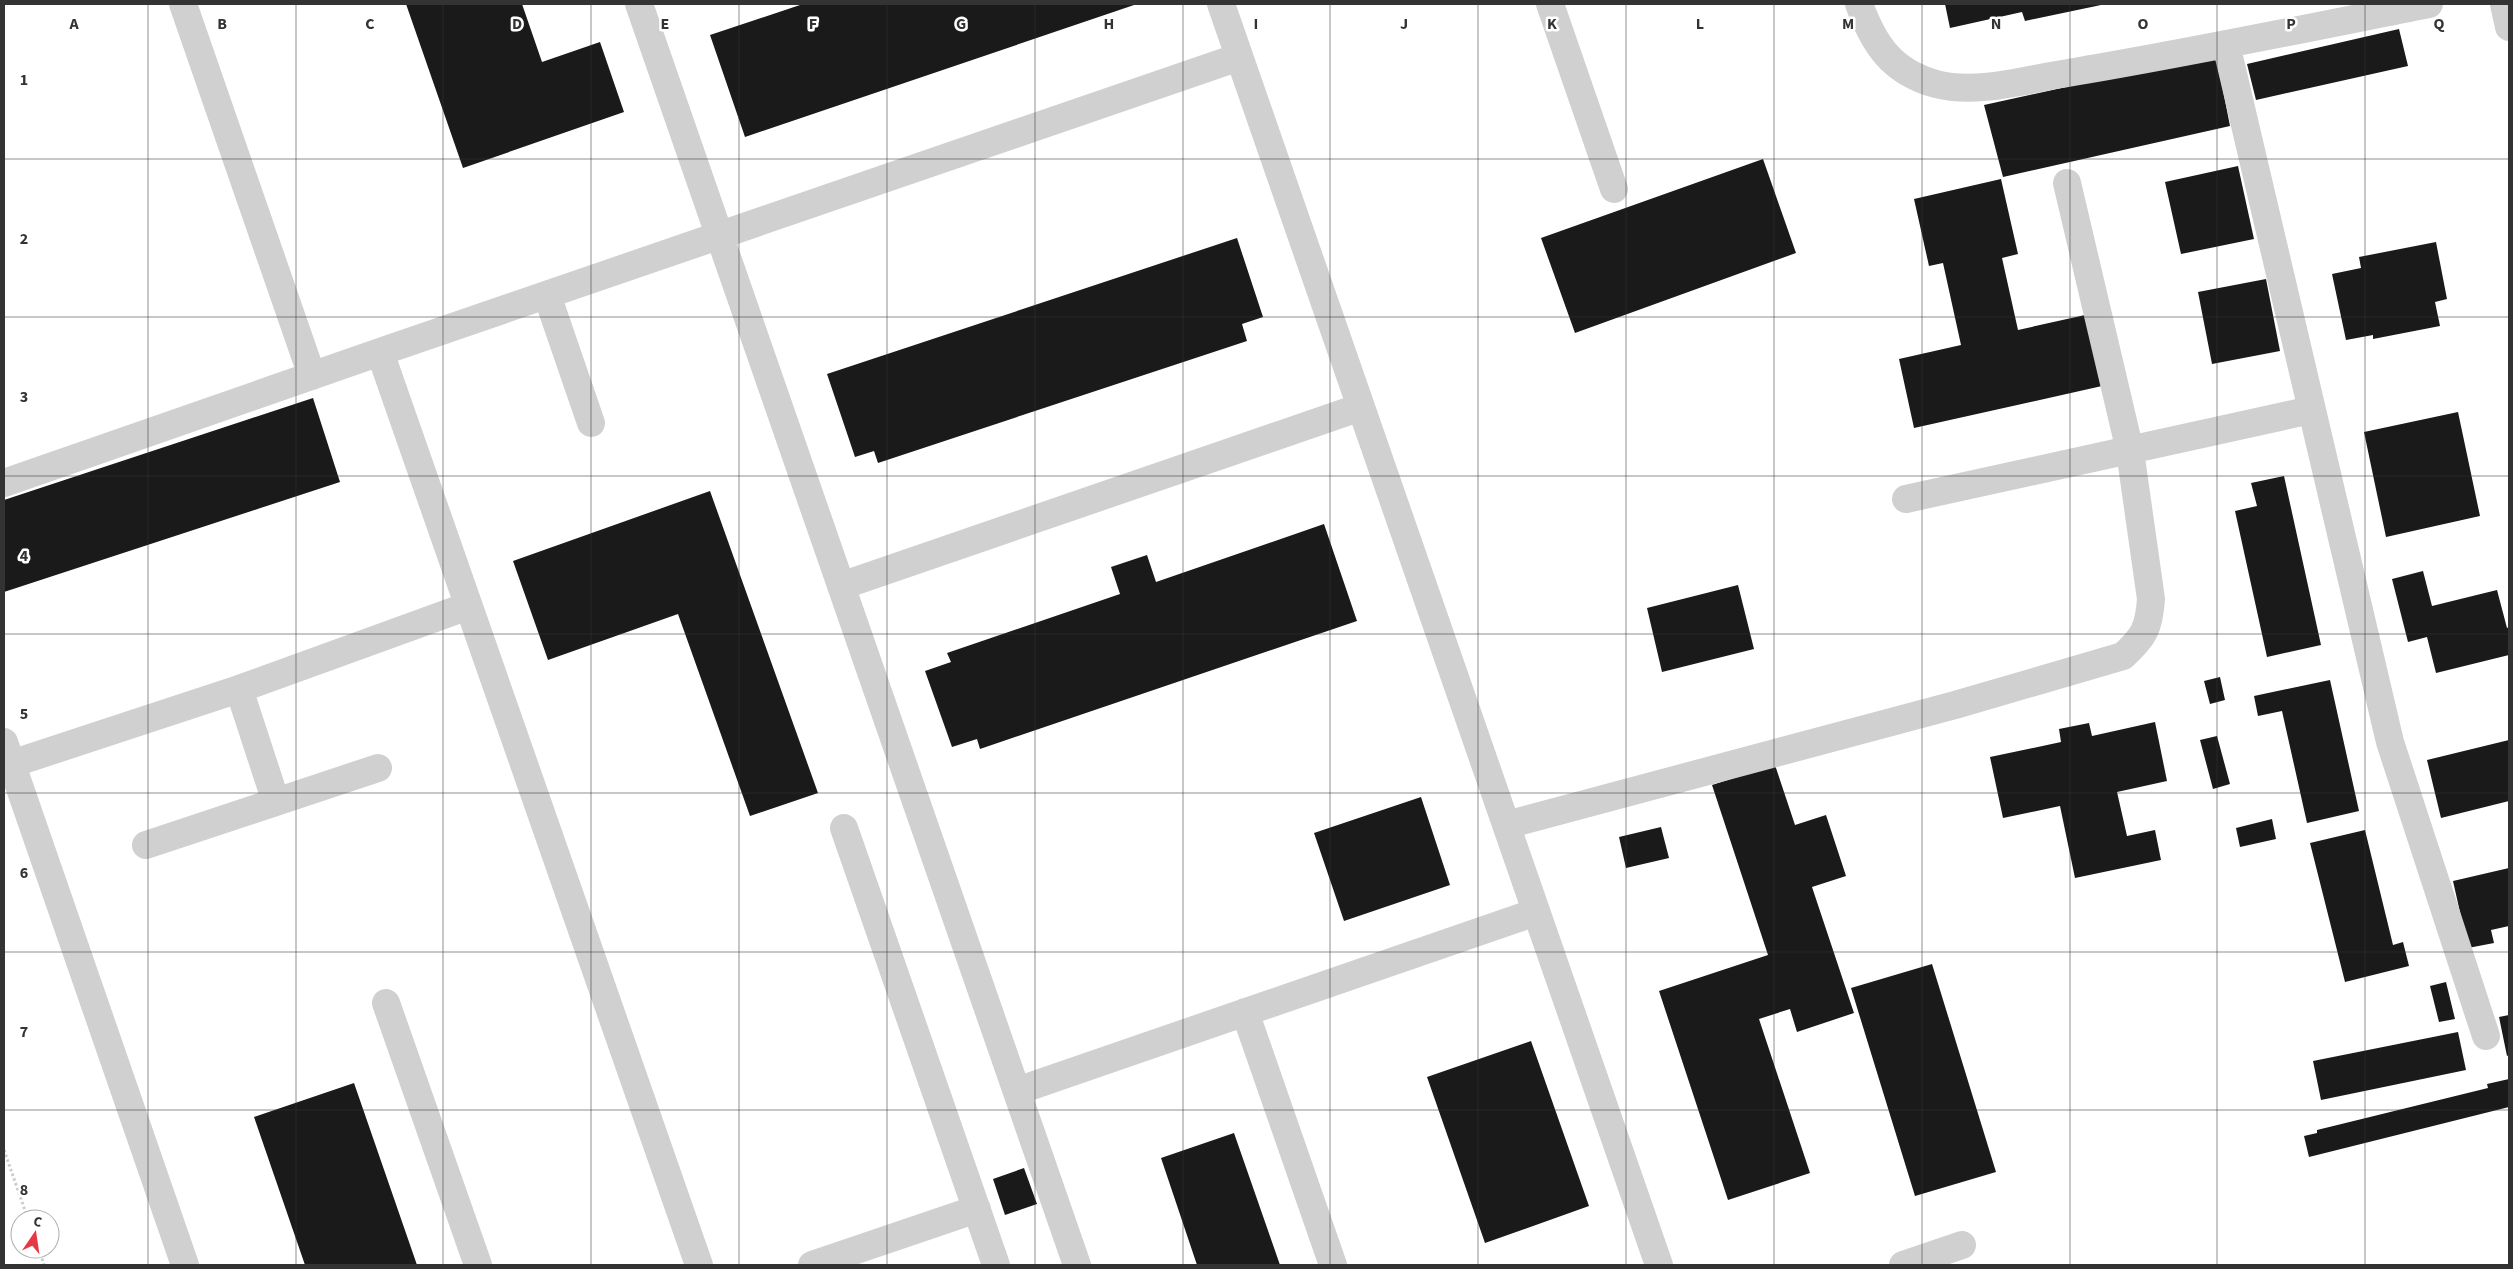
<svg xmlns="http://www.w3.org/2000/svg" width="2513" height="1269" font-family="'Source Sans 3',sans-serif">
	<rect width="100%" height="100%" fill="#fff"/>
	<!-- building -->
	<path fill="#1a1a1a" d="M406 4H522L542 62 600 42 624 112 463 168Z
		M803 4H1137L745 137 710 35Z
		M1945 4H2101V5L2025 21 2022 12 1950 28Z
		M2399 29 2408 66 2256 100 2247 64Z
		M2216 54 2230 126 2003 177 1984 105Z
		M1763 159 1796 253 1575 333 1541 238Z
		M2238 166 2254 239 2181 254 2165 182Z
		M2001 179 2018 254 2002 258 2018 330 2085 315 2102 386 1914 428 1899 359 1961 345 1943 263 1929 266 1914 199Z
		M1237 238 1263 317 1242 324 1247 341 878 463 874 451 855 457 827 374Z
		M2436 242 2447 299 2435 302 2440 326 2373 339V335L2346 340 2332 274 2361 268 2359 257Z
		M2266 279 2280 351 2212 364 2198 292Z
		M313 398 340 482 4 592V500Z
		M2458 412 2480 516 2386 537 2364 432Z
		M2284 476 2321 645 2267 657 2235 511 2257 506 2251 483Z
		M710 491 818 793 750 816 678 614 548 660 513 561Z
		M1324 524 1357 621 980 749 977 739 952 747 925 671 951 662 947 653 1120 594 1111 567 1147 555 1156 582Z
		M2423 571 2432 606 2497 590 2507 628 2509 627V655L2436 673 2427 637 2408 642 2392 579Z
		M1738 585 1754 649 1662 672 1647 608Z
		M2220 677 2225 700 2210 704 2204 681Z
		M2330 680 2359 811 2307 823 2282 711 2258 716 2254 696Z
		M2155 722 2167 781 2117 792 2127 836 2155 830 2161 860 2075 878 2060 806 2003 818 1990 757 2061 742 2059 729 2089 723 2092 736Z
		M2217 736 2230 784 2213 789 2200 740Z
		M2509 740V801L2441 818 2427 760Z
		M1775 765 1795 825 1826 815 1846 876 1812 887 1854 1013 1797 1032 1790 1009 1759 1019 1810 1173 1728 1200 1659 991 1768 955 1712 785Z
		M1421 797 1450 885 1344 921 1314 833Z
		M2272 819 2276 839 2240 847 2236 828Z
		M1661 827 1669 858 1626 868 1619 837Z
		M2365 830 2393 945 2403 942 2409 966 2345 982 2310 843Z
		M2509 868V926L2491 930 2494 943 2468 948 2453 881Z
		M1932 964 1996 1172 1915 1196 1851 988Z
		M2446 982 2455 1019 2439 1022 2430 986Z
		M2509 1015V1055L2507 1056 2499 1017Z
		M2458 1032 2466 1070 2321 1100 2313 1061Z
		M1531 1041 1589 1206 1485 1243 1427 1077Z
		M2509 1079V1107L2309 1157 2304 1136 2317 1133V1130L2488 1088 2487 1084Z
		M354 1083 417 1265H305L254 1117Z
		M1234 1133 1280 1265H1197L1161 1158Z
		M1024 1168 1037 1204 1005 1215 993 1179Z"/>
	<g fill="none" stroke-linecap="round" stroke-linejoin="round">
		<!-- path -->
		<path stroke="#cdcdcd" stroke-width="3" stroke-dasharray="2.5 2.5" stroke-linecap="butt" d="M4 1150 28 1219
			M39 1249 44 1265"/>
		<!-- minor -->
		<path stroke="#d0d0d0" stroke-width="28" d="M183 4 312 376
			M639 4 1077 1265
			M1221 4 1659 1265
			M1550 4 1614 189
			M1859 4C1874 45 1892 72 1936 84 1977 95 2027 79 2068 73 2188 53 2308 28 2429 4
			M2504 4 2509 27
			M2226 44 2390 742 2486 1036
			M547 295 591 423
			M380 352 1239 57
			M4 483 380 352 699 1265
			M1906 499 2311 410
			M841 586 1361 407
			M239 689 468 606
			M4 742 185 1265
			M11 764 239 689 276 802
			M1506 825 1955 705 2123 656C2144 637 2149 628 2151 599L2130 451 2067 183
			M844 828 996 1265
			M146 845 378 768
			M386 1003 478 1265
			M1245 1012 1333 1265
			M1017 1091 1536 912
			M812 1265 977 1209
			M1903 1265 1962 1245"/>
	</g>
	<!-- grid -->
	<path fill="none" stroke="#333" stroke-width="1" stroke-opacity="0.55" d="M148 4V1265M296 4V1265M443 4V1265M591 4V1265M739 4V1265M887 4V1265M1035 4V1265M1183 4V1265M1330 4V1265M1478 4V1265M1626 4V1265M1774 4V1265M1922 4V1265M2070 4V1265M2217 4V1265M2365 4V1265M4 159H2509M4 317H2509M4 476H2509M4 634H2509M4 793H2509M4 952H2509M4 1110H2509"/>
	<g font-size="16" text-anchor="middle" font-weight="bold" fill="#333" stroke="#fff" stroke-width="5" stroke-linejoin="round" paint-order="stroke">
		<text x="74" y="29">A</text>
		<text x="222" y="29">B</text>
		<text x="370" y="29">C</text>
		<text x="517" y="29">D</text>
		<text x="665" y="29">E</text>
		<text x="813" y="29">F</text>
		<text x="961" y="29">G</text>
		<text x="1109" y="29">H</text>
		<text x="1256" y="29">I</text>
		<text x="1404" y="29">J</text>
		<text x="1552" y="29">K</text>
		<text x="1700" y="29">L</text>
		<text x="1848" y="29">M</text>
		<text x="1996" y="29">N</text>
		<text x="2143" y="29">O</text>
		<text x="2291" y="29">P</text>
		<text x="2439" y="29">Q</text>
		<text x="24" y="85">1</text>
		<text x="24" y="244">2</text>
		<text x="24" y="402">3</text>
		<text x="24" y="561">4</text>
		<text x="24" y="719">5</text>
		<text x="24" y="878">6</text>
		<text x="24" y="1037">7</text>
		<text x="24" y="1195">8</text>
	</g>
	<!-- border -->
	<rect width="2513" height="1269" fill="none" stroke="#333333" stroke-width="10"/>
	<!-- north arrow -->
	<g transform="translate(35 1234) rotate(13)"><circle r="24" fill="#ffffff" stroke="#adadad"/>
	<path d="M0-4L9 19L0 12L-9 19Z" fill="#e63946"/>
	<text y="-8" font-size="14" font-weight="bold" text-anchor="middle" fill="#333333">С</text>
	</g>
</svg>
